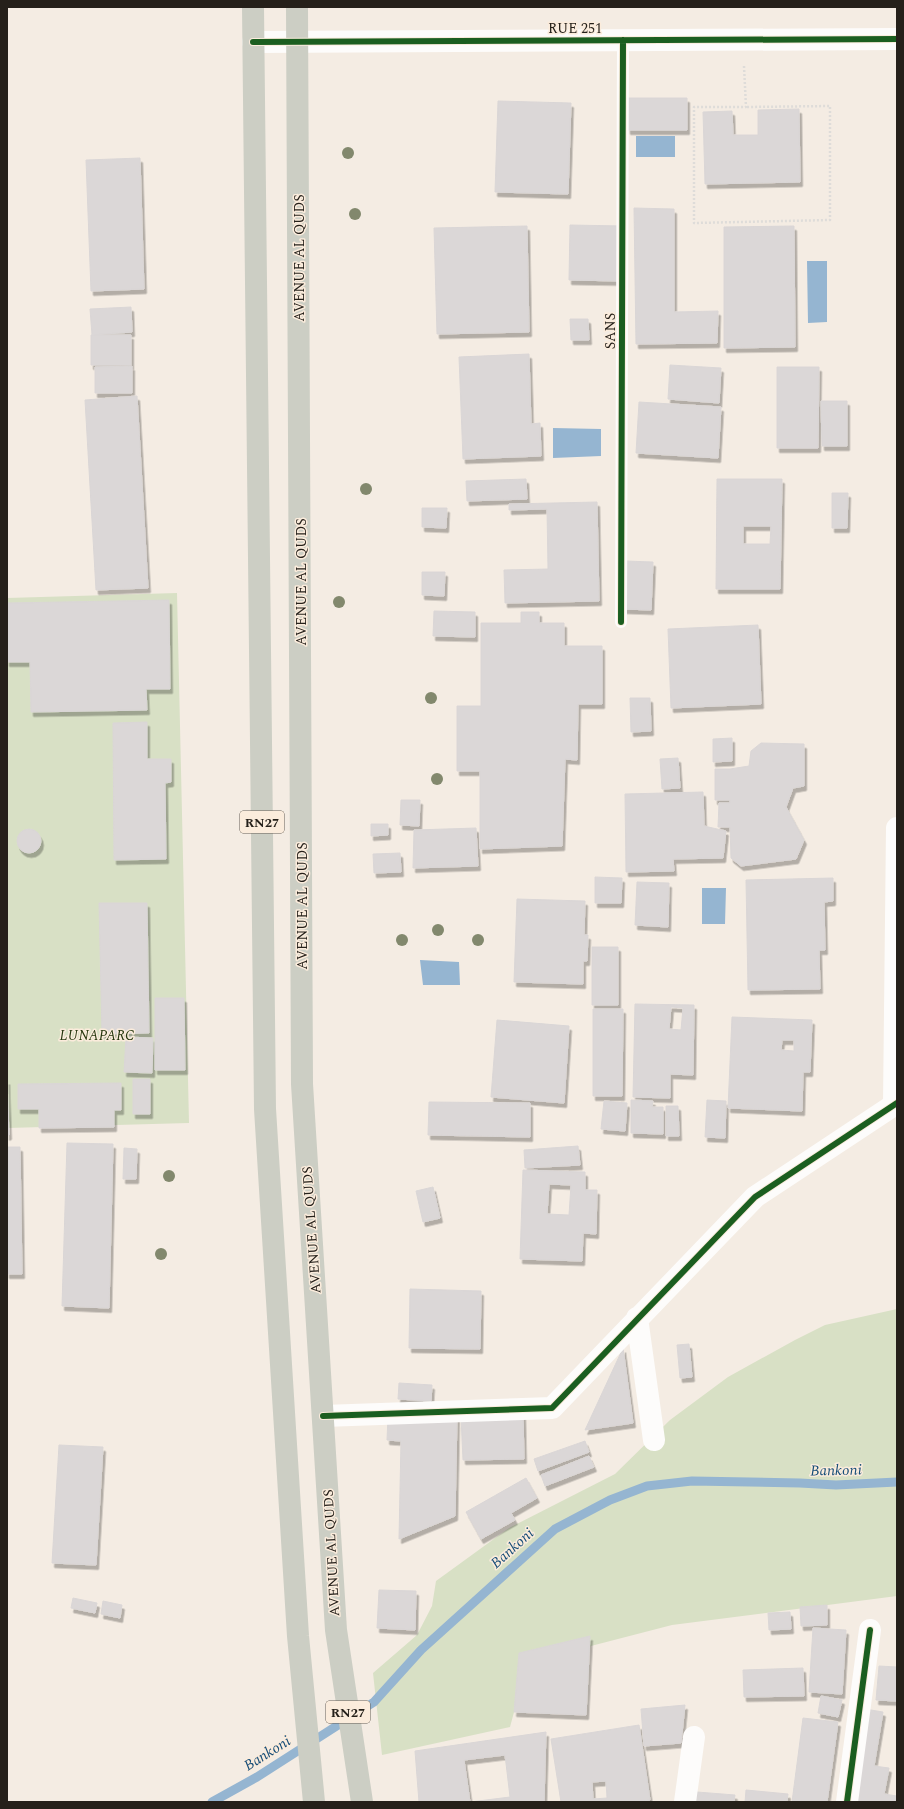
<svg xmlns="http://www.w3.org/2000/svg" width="904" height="1809" font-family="Spectral,serif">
	<defs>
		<filter id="shadow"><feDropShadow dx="2.5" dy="4.5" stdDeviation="0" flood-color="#0004"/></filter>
	</defs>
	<rect width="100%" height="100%" fill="#f4ece3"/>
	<!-- green -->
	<path fill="#d8e0c5" d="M177 593 189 1123 7 1128V598Z
		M897 1309V1596L672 1625 533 1661 524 1675 510 1727 382 1755 373 1673 417 1635 432 1606 436 1581 509 1528 615 1474 670 1420 728 1377 795 1340 825 1325Z"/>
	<!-- water -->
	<path fill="#95b5d1" d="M636 136H675V157H636Z
		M807 261H827V322L808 323Z
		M553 428 601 429V456L553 458Z
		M702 888H726L725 924H702Z
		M420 960 459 962 460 985H423Z"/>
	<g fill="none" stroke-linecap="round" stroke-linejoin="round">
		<!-- stream -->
		<path stroke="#95b5d1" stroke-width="9" d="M212 1802 257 1777 374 1702 421 1650 555 1529 610 1500 647 1486 692 1481 800 1483 836 1485 897 1482"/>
	</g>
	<!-- building -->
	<path fill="#dbd7d7" stroke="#dad6d6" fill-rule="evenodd" filter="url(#shadow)" d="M627 98H687V130H628Z
		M498 101 571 103 568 194 495 192Z
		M799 109 800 182 705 184 703 112 732 111 733 135H758V110Z
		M140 158 144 289 91 291 86 160Z
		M634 208 674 209V312L718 311 717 343 636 344Z
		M570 225 624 226 623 281 569 280Z
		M527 226 529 332 437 334 434 228Z
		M794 226 795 347 724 348V227Z
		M131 307 132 332 92 335 90 309Z
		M570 319H588L589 340H571Z
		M91 335H131V365H91Z
		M529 354 531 424 540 423 541 456 463 459 459 357Z
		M670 365 721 368 719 403 668 399Z
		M132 366V393H95V367Z
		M777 367H819L818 448H777Z
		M137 396 148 588 96 590 85 400Z
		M821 401H847V446H822Z
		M639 402 721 407 718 458 636 453Z
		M526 479 527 499 467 501 466 481Z
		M717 479H782L780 589H716ZM743 526H771L770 544H743Z
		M832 493H848L847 528H832Z
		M597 502 599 601 505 603 504 570 548 569 547 509 509 510V504Z
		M422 508H447L446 528 422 527Z
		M626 561 653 562 651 610 624 609Z
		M422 572H445L444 596 422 595Z
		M169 600 170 689H146L147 710 31 712 30 662H7V603Z
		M434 611 475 612V637L433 636Z
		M521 612H539V623H564V646H602V704H578L577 760 565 759 562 846 480 849V771H457V706H481V623H521Z
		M758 625 761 704 671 708 668 629Z
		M630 698H650L651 731 631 732Z
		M147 722V759H171V782L165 783 166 859 114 860 113 723Z
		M732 738V761L713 762V739Z
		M761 743 804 744V786L793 788 786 807 804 840 796 859 741 866 731 858 730 827H718L719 803H730V800H715V769H730L749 766 751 751Z
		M678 758 680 788 662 789 660 759Z
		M703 792 704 826 726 831 723 858 673 859 674 871 626 872 625 794Z
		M401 800H420L419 826 400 825Z
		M371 824H388V835L371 836Z
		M476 828 478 866 413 868 414 830Z
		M17 841a12 12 0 1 1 24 0a12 12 0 1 1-24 0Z
		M400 853 401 872 374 873 373 854Z
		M595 877 622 878 621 903H595Z
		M833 878V901L824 902 825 950H819L820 989 748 990 746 880Z
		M637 882 669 883 668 927 635 925Z
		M517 899 585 901 584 935H588L587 961H583V984L514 982Z
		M99 903H147L149 1033 102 1034Z
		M592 947H618V1005H592Z
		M155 998H184L185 1070H155Z
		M635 1004 694 1005 693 1075 670 1074V1098L633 1097ZM671 1007 683 1008 681 1030 669 1029Z
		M593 1009H623L622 1096H593Z
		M732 1017 812 1020 810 1072H803L802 1111 728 1108ZM782 1040H794V1051L781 1050Z
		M497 1020 569 1026 564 1103 491 1097Z
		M126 1037 153 1038 152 1073 124 1072Z
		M133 1079H150V1114H133Z
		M7 1080 9 1135 7 1136Z
		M121 1083V1110H114V1127L39 1128V1109H18V1084Z
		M631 1100 653 1101 652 1107H663V1134L631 1133Z
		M707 1100 726 1101 725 1138 705 1137Z
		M604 1101 627 1103 625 1131 601 1129Z
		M429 1102 530 1103V1137L428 1135Z
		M666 1106H678L679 1136H666Z
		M67 1143 113 1144 109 1308 62 1306Z
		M578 1146 580 1165 525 1168 524 1150Z
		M7 1147H20L22 1274H7Z
		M124 1148 137 1149 136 1179H123Z
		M523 1170 585 1172V1190H597L596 1234 583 1233 582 1261 520 1259ZM549 1184 571 1185 569 1215 547 1214Z
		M433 1187 440 1218 423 1222 416 1191Z
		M410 1289 481 1291 480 1349 409 1348Z
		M689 1344 692 1377 680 1378 677 1345Z
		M623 1348 633 1423 585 1430Z
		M399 1383 432 1385 431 1401 398 1399Z
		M523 1415 524 1459 463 1460 461 1417Z
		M388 1416 457 1417 455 1516 399 1539 401 1441 387 1440Z
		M585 1441 589 1452 538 1471 534 1459Z
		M59 1445 103 1447 96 1565 52 1563Z
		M589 1456 594 1467 545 1486 541 1475Z
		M526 1478 537 1498 511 1513 515 1520 481 1539 466 1512Z
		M379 1590 416 1591 415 1630 377 1628Z
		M73 1598 97 1603 95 1613 71 1608Z
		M103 1601 122 1605 120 1618 101 1614Z
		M827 1605V1625L801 1626 800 1607Z
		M790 1612 791 1629 769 1630 768 1613Z
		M813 1628 846 1630 842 1694 809 1692Z
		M590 1636 586 1715 514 1712 519 1653Z
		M879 1666 897 1667V1701L876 1700Z
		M803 1668 804 1696 744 1697 743 1670Z
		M821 1696 842 1700 838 1717 818 1713Z
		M685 1705 681 1743 644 1746 641 1709Z
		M865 1709 883 1712 874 1766 889 1768 884 1794 897 1796 896 1802H850Z
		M803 1718 838 1722 827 1802H792Z
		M639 1725 650 1800 636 1802H561L551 1739ZM606 1781 607 1798 593 1799 592 1782Z
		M546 1732 544 1802H419L415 1751ZM505 1755 510 1797 470 1802 464 1760Z
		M746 1790 788 1794 787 1802H745Z
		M697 1792 735 1795 734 1802H696Z"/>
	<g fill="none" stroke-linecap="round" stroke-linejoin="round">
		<!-- path -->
		<path stroke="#dedcd9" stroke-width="2.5" stroke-dasharray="2 2" stroke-linecap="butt" d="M744 66 746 107H694V223L830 220V106L746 107"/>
		<!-- lane -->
		<path stroke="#fdfcfb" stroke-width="12" d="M621 622 623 40"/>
		<!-- street -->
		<path stroke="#fdfcfb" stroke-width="22" d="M253 42 897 39
			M894 1104 897 828
			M637 1318 654 1440
			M323 1416 552 1408 755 1197 897 1103
			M685 1802 694 1737
			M847 1802 870 1630"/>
		<!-- primary -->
		<path stroke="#cccec4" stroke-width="22" d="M253 7 265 1109 298 1636 314 1802
			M297 7 302 1084 336 1630 362 1802"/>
		<defs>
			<path id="cycleway" d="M253 42 897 39
				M621 622 623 40
				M323 1416 552 1408 755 1197 897 1103
				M847 1802 870 1630"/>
		</defs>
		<!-- cycleway casing -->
		<use href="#cycleway" stroke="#fbecdc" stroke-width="8"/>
		<!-- cycleway -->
		<use href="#cycleway" stroke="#1b5e20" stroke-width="6"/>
	</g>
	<!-- trees -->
	<g fill="#82886d">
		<circle cx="348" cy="153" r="6"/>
		<circle cx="355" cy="214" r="6"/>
		<circle cx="366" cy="489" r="6"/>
		<circle cx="339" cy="602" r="6"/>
		<circle cx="431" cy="698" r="6"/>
		<circle cx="437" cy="779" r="6"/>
		<circle cx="438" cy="930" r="6"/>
		<circle cx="402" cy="940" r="6"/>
		<circle cx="478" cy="940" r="6"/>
		<circle cx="169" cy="1176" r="6"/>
		<circle cx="161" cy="1254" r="6"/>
	</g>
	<g text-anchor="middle" stroke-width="3" stroke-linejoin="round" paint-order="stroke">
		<!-- shield labels -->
		<g fill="#fbecdc" stroke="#655d54" stroke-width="1">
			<rect x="240" y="811" width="44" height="22" rx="3"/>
			<rect x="326" y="1701" width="44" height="22" rx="3"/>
		</g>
		<g font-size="13" font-weight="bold" fill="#25201a">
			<text x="262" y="827">RN27</text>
			<text x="348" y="1717">RN27</text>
		</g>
		<!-- street labels -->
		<g font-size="14" fill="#25201a" stroke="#fbecdc">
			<text x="575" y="33">RUE 251</text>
			<text transform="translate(299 258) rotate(-90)" y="5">AVENUE AL QUDS</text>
			<text transform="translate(610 331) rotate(-90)" y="5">SANS</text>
			<text transform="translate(301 582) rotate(-90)" y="5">AVENUE AL QUDS</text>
			<text transform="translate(302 906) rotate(-90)" y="5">AVENUE AL QUDS</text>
			<text transform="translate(311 1230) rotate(-94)" y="5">AVENUE AL QUDS</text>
			<text transform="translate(331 1553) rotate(-93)" y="5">AVENUE AL QUDS</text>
		</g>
		<!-- park labels -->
		<g font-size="14" font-style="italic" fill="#24360d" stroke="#fbecdc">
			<text x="97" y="1040">LUNAPARC</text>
		</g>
		<!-- water labels -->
		<g font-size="15" font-style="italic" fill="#164d78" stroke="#fbecdc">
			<text transform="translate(836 1470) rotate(-1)" y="5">Bankoni</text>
			<text transform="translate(512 1548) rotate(-42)" y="5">Bankoni</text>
			<text transform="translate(267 1753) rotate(-32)" y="5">Bankoni</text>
		</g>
	</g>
	<!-- border -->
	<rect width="904" height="1809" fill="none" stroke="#25201a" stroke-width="16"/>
</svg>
